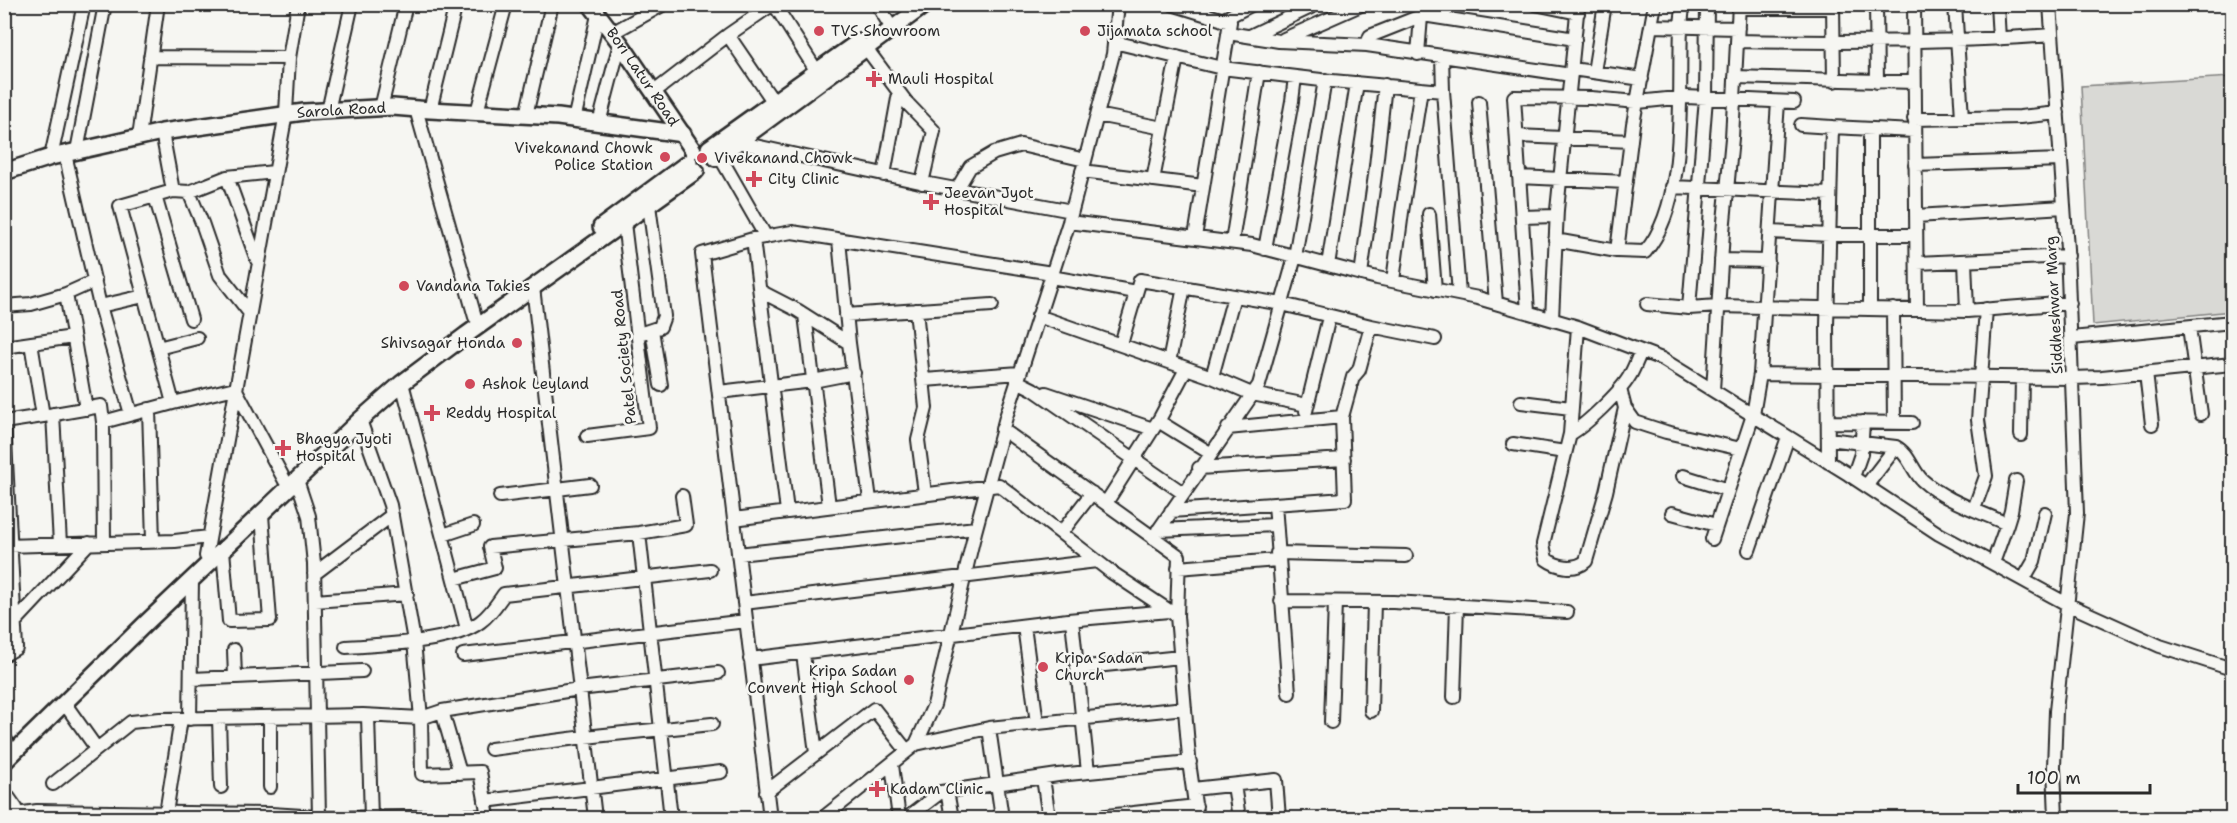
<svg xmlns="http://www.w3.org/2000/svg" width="2237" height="823" font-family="'Shantell Sans',sans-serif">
	<rect width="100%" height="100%" fill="#f6f6f2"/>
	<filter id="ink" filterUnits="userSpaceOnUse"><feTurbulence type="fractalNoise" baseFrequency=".0167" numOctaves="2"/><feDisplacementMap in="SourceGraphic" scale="12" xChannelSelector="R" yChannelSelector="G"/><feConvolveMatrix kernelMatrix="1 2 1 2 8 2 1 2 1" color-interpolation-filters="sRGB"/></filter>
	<g filter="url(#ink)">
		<!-- green -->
		<path fill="#d9d9d5" stroke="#828280" stroke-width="1.5" d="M2232 77V311L2093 325 2081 86Z"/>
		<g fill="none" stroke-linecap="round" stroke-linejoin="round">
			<defs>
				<path id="minor" d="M774 4 816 70
					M877 4 888 22
					M1172 4 1230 22 1195 237
					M1535 4 1578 13
					M1833 4 1834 81
					M1876 4 1877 82
					M1914 4 1917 310
					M1955 4 1962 118
					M1997 4 1999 39
					M2050 4 2067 249 2077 513 2056 711 2054 767 2056 818
					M1739 8H1833
					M1222 20 1253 4
					M1651 26 1738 28
					M612 33 664 4
					M1228 33 1279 41 1367 45 1571 75
					M728 35 773 4
					M1250 36 1317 4
					M1284 39 1363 4
					M1737 41C1843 43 1947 43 2052 35
					M1114 42 1222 68 1321 80 1443 91
					M1367 45 1370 36 1423 15 1575 39
					M866 48 907 103 934 131 922 183
					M1418 54 1422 4
					M1442 56 1443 91 1459 294
					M150 57 289 58
					M1572 69 1642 79
					M1594 72 1605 4
					M1735 77 1914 82
					M654 92 728 35 773 101
					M1479 102 1496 303
					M1778 102 1760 374 2073 378 2102 377 2232 364
					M381 108 406 4
					M416 109 475 317
					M430 110 456 4
					M328 111 352 4
					M477 112 506 4
					M526 115 552 4
					M1097 115 1163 128
					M1914 119 2020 117 2058 113
					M574 120 598 15
					M599 123 620 43
					M1801 125 1832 127
					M1870 129V309
					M162 132 173 191
					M1517 136 1631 141
					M139 137 158 4
					M737 142 929 184 1072 211
					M77 151 105 4
					M65 154 100 306 131 414
					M719 155 766 237
					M51 157 84 4
					M1915 165 2061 160
					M1082 171 1203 186
					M884 175 899 93
					M227 177 257 260
					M1519 177 1626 182
					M1153 180 1177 57
					M1672 187 1830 194
					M957 189 970 167 994 153 1021 145 1085 160
					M189 192 227 177 274 172
					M155 196 191 319
					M1429 214 1435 290
					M1916 216 2064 207
					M1522 217 1556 216
					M1069 222 1252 245 1377 278 1478 298 1578 327 1662 359 1848 474 1939 534 2023 580 2067 604 2160 646 2232 669
					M1770 232 1829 235H1916
					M753 239 792 232 1052 273
					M839 240 849 343
					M1555 240 1617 251 1633 124 1655 4
					M1232 242 1259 72
					M1265 249 1292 101 1295 77
					M1617 251 1645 252C1689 201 1678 92 1681 28 1681 20 1683 12 1683 4
					M1721 260 1768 261
					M1965 261 1967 311
					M1917 263 2068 256
					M1328 265 1357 83
					M1361 274 1375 175 1385 85
					M1051 277 1136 292
					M1393 281 1402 212 1421 89
					M533 287 595 818
					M760 291 797 310 849 343 870 500
					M1647 304 1689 308 1718 306 1967 311 2070 303
					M4 306 31 304 66 294
					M100 306 144 296
					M1689 308 1706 98 1707 4
					M1893 309 1894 423
					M916 310 926 408 918 440 925 493
					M249 312 220 275 202 223 189 192 173 191 120 206 173 403 235 388 285 481
					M1528 312 1514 97 1591 98 1638 102 1686 97 1794 102
					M805 315 829 506
					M846 315 992 305
					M1038 316 1212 377 1252 394 1307 405
					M1552 319 1557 210 1578 4
					M1371 326 1435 339
					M1578 327 1570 434 1543 544 1546 559C1557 567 1575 571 1586 561L1606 492 1625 408
					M2189 327 2201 414
					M652 330 661 385
					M639 334 660 327 664 316 649 205
					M2072 338 2232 322
					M31 343 43 416 101 406 103 422 104 543
					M1121 344 1140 280 1282 304 1371 326 1359 370 1353 377 1342 417 1228 428
					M4 347 73 337
					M158 348 197 338
					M1169 362 1184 287
					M2146 373 2152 424
					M1212 377 1234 296
					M924 380 1020 373
					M1017 381 1033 389 1183 493
					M402 383 467 629
					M1620 389 1625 408 1635 422 1666 432 1741 449
					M1713 390 1723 232 1732 138 1739 4
					M719 392 813 381 854 373
					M1046 393 1153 429
					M1521 402 1571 408
					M86 409 66 294 95 281
					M149 409 153 541
					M1306 411 1329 317
					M53 414 60 544
					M360 420 390 505 414 641 421 718 442 711 579 689 718 673
					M1158 421 1210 453
					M4 422 43 416
					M103 422 173 403
					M1828 422 1912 423
					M4 423 16 648 4 655
					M1002 429 1179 556 1177 616 1190 769 1197 818
					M1570 434C1585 426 1620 392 1629 377 1634 369 1637 360 1641 351
					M2021 435 2022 377
					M587 436 649 428 624 223
					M1828 439 1896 447C1909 454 1912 470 1922 480 1945 501 1979 511 2007 524L1993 563
					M1513 444 1565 452
					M1828 462 1827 326 1832 127 1914 131
					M1199 468 1344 459
					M1683 476 1728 490
					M1853 477 1861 454 1863 422
					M297 480 309 516 314 564 319 817
					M1866 486 1896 447
					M500 496 590 485
					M1106 503 1160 418 1186 369
					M1275 504 1289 693
					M1974 509 1986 476 1978 420 1986 309
					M1171 511 1345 499 1342 417
					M1672 513 1716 525
					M734 519 999 485 1111 572 1177 616
					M2007 524 2011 511 2016 481
					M1158 530 1276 525
					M639 533 671 818
					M1061 533 1092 493
					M443 535 473 525
					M1153 538 1259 385 1295 257 1325 80
					M1712 539 1753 415 1760 374
					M6 546 175 541 209 537
					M223 550 229 621 270 620 262 515
					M1749 550 1788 437
					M1277 553 1406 556
					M738 554 976 528
					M206 556 286 113 289 58 298 4
					M1178 568 1277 560
					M314 574 392 515
					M454 579 495 568 490 547 639 533 686 525 682 496
					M2023 580 2034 561 2045 513
					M315 601 407 594
					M1281 601 1393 602 1567 612
					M744 603 1097 561
					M1072 620 1088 772
					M15 622 89 543
					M1024 626 1037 723
					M346 647C384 644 450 644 480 622 490 615 497 604 504 594L710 570
					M234 650 235 677
					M803 654 816 753
					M463 655 746 621
					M750 659 1068 620 1169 611
					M1077 668 1180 657
					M192 679 362 671
					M1454 697 1457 605
					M65 704 97 749
					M442 711 460 773
					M1371 711 1374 602
					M368 716 371 818
					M219 718 221 787
					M270 718V787
					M190 719 192 580
					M1331 722 1335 602
					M989 728 1002 818
					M4 737 9 746
					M916 744 989 728 1185 708
					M491 749 585 737 712 724
					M892 765 899 818
					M1043 778 1049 818
					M1234 785 1239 818
					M1193 789 1276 780 1279 818
					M4 791 16 808 19 818
					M947 791 952 818
					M766 792 874 709 907 751
					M485 801 721 772
					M166 813 181 719
					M17 814 37 811 271 814 334 818 488 816 480 772 422 774 421 718 363 715 160 719 131 722 53 784
					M770 818 702 254 753 239 787 511
					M823 818 916 744 934 705 975 532 1006 417 1069 222 1113 54 1118 4
					M907 818 941 792 1058 775 1190 762
					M1089 818 1196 806"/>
				<g id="major">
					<path id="s1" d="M590 4 620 43 693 150"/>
					<path d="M709 148 858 42"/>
					<path d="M716 158 926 4"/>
					<path id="s2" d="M4 172 51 157 162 132 304 112 393 107 430 110 558 117 683 134"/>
					<path d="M601 227 689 162"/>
					<path d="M4 762 146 623 360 420 402 383 466 335 696 171"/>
				</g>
			</defs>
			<!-- minor casing -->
			<use href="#minor" stroke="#2b2b2b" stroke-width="16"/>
			<!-- major casing -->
			<use href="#major" stroke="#2b2b2b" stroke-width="20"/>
			<!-- minor -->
			<use href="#minor" stroke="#f6f6f2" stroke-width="12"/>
			<!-- major -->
			<use href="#major" stroke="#f6f6f2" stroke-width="15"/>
		</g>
	</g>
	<!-- markers -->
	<g fill="#d1495b" stroke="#f6f6f2" stroke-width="2">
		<circle cx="819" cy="31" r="6"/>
		<circle cx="1085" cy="31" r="6"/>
		<path d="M871 70h6v6h6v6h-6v6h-6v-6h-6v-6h6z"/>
		<circle cx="665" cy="157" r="6"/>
		<circle cx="702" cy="158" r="6"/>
		<path d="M751 170h6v6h6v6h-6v6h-6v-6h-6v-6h6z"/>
		<path d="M928 193h6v6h6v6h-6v6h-6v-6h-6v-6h6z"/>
		<circle cx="404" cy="286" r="6"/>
		<circle cx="517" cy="343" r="6"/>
		<circle cx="470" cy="384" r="6"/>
		<path d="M429 404h6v6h6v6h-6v6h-6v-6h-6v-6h6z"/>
		<path d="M280 439h6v6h6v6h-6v6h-6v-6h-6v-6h6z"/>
		<circle cx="1043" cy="667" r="6"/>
		<circle cx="909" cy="680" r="6"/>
		<path d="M874 780h6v6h6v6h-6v6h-6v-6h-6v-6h6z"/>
	</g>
	<g text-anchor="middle" stroke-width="5" stroke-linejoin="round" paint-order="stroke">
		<!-- poi labels -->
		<g font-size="15" fill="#2b2b2b" stroke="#f6f6f2" text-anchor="start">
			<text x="831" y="36">TVS Showroom</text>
			<text x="1097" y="36">Jijamata school</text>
			<text x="888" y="84">Mauli Hospital</text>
			<text x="653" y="153" text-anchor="end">Vivekanand Chowk<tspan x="653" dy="17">Police Station</tspan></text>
			<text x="714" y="163">Vivekanand Chowk</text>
			<text x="768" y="184">City Clinic</text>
			<text x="944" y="198">Jeevan Jyot<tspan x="944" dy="17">Hospital</tspan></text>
			<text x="416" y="291">Vandana Takies</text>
			<text x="505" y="348" text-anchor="end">Shivsagar Honda</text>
			<text x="482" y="389">Ashok Leyland</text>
			<text x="446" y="418">Reddy Hospital</text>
			<text x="296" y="444">Bhagya Jyoti<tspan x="296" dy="17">Hospital</tspan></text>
			<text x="1055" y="663">Kripa Sadan<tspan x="1055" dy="17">Church</tspan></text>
			<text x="897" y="676" text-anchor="end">Kripa Sadan<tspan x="897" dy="17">Convent High School</tspan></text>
			<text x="890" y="794">Kadam Clinic</text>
		</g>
		<!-- street labels -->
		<g font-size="15" fill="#2b2b2b" stroke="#f6f6f2">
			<text dy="5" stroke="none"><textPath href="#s1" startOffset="90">Bori Latur Road</textPath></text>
			<text dy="5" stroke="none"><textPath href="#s2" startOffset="344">Sarola Road</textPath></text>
			<text transform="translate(2054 305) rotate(-93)" y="5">Siddheshwar Marg</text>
			<text transform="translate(624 357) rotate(-96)" y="5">Patel Society Road</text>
		</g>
	</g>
	<!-- margin -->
	<rect width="2237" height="823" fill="none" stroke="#f6f6f2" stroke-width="24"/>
	<rect x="12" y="12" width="2213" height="799" fill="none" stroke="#2b2b2b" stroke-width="2" filter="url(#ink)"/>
	<!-- scale -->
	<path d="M2018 784v9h132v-9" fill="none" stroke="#2b2b2b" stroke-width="3"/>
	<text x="2027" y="784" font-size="18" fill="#2b2b2b" stroke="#f6f6f2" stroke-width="4.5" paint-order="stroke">100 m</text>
</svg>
